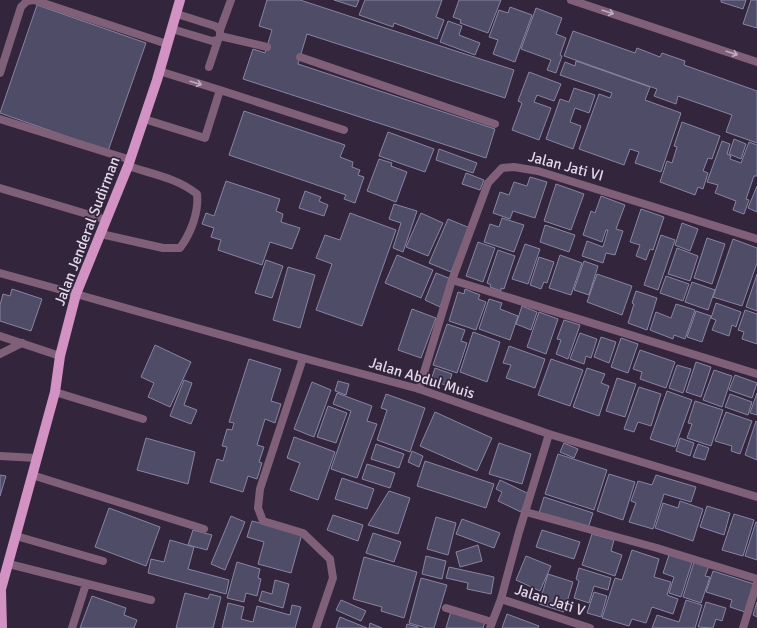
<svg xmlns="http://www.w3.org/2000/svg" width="757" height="628" font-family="Signika,sans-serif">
	<rect width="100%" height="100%" fill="#33253c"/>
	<!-- building -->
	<path fill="#4f4c68" stroke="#8884a3" d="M267 0H300L514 70 505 98 307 34 300 57 298 64 495 129 486 158 243 79 253 49 265 53 272 30 259 26Z
		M334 0H359L356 7Z
		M365 0H442L436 17 444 20 437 39 394 23 393 27 359 15Z
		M459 0H501L488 33 460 23 461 20 453 17Z
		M721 0H746L743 9 721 2Z
		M751 0H757V28L743 24Z
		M37 5 146 43 108 151 0 113Z
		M510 7 532 15 515 62 493 54 498 40 489 37 499 10 508 13Z
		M536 8 562 18 556 34 566 38 560 55 562 56 556 73 547 70 551 60 521 49Z
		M448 21 462 26 459 35 480 43 475 55 440 42Z
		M573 31 635 53 637 48 660 57 662 53 685 61 684 65 757 91V143L726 132 732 115 678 96 676 104 654 96 657 89 564 56Z
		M576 61 650 87 645 100 681 113 661 172 635 163 639 152 630 149 624 165 579 149 599 94 610 98 612 93 560 75 565 62 575 66Z
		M529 72 561 84 554 101 537 95 534 102 551 108 539 140 512 130 522 103 518 101Z
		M574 88 595 95 589 113 575 108 570 122 581 126 573 149 546 139 560 99 569 102Z
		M244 111 345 145 340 157 353 162 352 167 360 170 358 175 364 177 355 203 344 199 346 195 229 155Z
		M682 122 720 136 712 159 708 158 703 171 708 173 703 189 698 187 695 195 660 182 667 161 672 163 677 147 674 146Z
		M388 132 434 149 425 172 379 156Z
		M734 139 746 144 741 159 729 154Z
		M722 141 730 144 727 154 731 156 730 159 741 163 749 142 757 145V176H754L746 199 749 200 744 214 733 210 736 201 715 193 718 185 707 182Z
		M439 149 477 163 473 173 436 160Z
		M379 159 392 163 391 166 407 172 396 202 367 191Z
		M466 173 484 180 480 190 462 184Z
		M530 177 547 182 535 218 513 211 510 219 493 213 500 192 509 195 514 182 527 186Z
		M226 181 280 199 276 211 283 214 281 222 300 228 292 249 270 242 262 265 218 250 221 240 211 237 214 228 202 224 206 213 214 216Z
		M556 184 584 194 571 230 544 221Z
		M757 186V212L748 208Z
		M305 191 321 197 319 201 328 205 324 216 299 208Z
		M601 196 625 205 616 229 623 231 615 255 606 253 603 263 582 256 587 241 603 247 608 230H606L602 242 583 235 591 211 595 213Z
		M394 204 417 211 403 252 393 248 401 223 389 219Z
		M641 209 664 217 653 250 650 249 646 260 636 256 640 245 630 242Z
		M350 213 396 230 362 326 316 310 332 264 316 258 325 235 340 240Z
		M421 213 443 223 428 256 406 247Z
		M502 218 524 225 514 252 484 242 490 224 499 227Z
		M448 219 470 228 451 272 429 263Z
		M682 223 698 229 690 251 675 245Z
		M545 225 575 235 569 252 540 242Z
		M661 235 675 240 658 290 644 285Z
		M707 238 725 244 712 284 694 278Z
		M733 239 757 248V263L742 306 713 297Z
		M478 242 495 248 483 282 466 276Z
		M525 244 540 249 528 284 512 279Z
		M677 248 698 256 690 281 668 274Z
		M498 250 515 256 504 289 501 288V291L490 287 491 285 487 283Z
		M397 255 433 270 421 298 385 283Z
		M560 255 582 263 571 295 549 288Z
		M539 257 554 262 547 283 544 282 541 289 530 285Z
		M266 260 283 266 272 298 255 293Z
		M584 261 598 266 589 295 574 290Z
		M288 267 315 275 300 328 273 320Z
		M436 273 451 279 440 307 425 300Z
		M597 274 632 286 622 315 587 302Z
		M757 274V311L746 307Z
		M666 276 689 284 683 301 660 293Z
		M692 282 715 290 708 310 685 302Z
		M12 289 42 299 31 331 0 321V305L3 294 10 296Z
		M465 289 480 295 478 299 486 302 476 330 449 321 458 292 464 294Z
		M636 291 657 298 647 330 628 323 634 304 632 303Z
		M489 299 502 303 500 309 518 316 510 340 479 329Z
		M716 303 741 312 736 327 732 325 729 336 712 330 716 320 711 318Z
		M676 304 695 310 685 339 674 335 673 339 650 330 656 312 671 318Z
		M522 306 537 312 531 330 516 324Z
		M412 309 436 318 421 358 398 350Z
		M745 310 757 314V344L742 339 744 332 738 330Z
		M696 311 711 316 702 342 687 337Z
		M539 312 558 319 546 354 527 347Z
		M564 320 580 325 568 359 556 354 561 340 557 339Z
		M447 324 465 330 461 341 467 343 457 373 433 365Z
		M473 332 500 342 487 382 460 372Z
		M580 333 597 339 591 358 586 356 584 364 570 359Z
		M601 337 616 342 609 363 594 357Z
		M621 338 638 344 628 373 611 367Z
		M155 345 191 362 170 407 148 397 154 383 141 377Z
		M509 346 545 359 535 388 506 378 511 365 503 363Z
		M640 350 675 362 666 388 640 379 642 372 633 369Z
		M249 359 281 369 271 401 281 404 275 423 265 419 257 445 264 447 259 462 262 463 257 479 248 476 243 492 210 482 217 459 223 461 227 447 222 446 227 429 232 430 234 423 229 422Z
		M551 359 583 370 570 406 538 395Z
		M696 362 711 367 701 397 686 392Z
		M677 365 691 369 683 393 669 388Z
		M435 368 452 374 448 386 431 380Z
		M587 368 605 374 601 383 609 386 599 416 573 407Z
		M714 370 732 376 722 407 703 400Z
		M735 375 757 383 752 398 729 390Z
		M617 378 636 384 625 417 606 411Z
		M184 380 192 383 184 405 197 410 191 424 170 416Z
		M338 381 349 384 346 395 335 391Z
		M312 382 331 390 314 437 294 429Z
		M639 387 661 394 651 426 638 422 634 432 624 429Z
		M667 391 692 400 675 447 650 439Z
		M337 393 372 406 367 421 377 424 357 478 331 469 351 411 333 404Z
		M757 393V415L750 413Z
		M386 394 425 408 410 452 377 440 387 410 381 408Z
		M730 394 752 402 748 415 725 407Z
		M695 401 723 410 711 446 687 438 692 424 688 423Z
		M328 406 347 413 336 443 317 437Z
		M435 412 492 438 477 471 420 446Z
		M726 412 752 421 740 454 731 451 732 446 715 441Z
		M756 421 757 422V460L745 455Z
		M294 437 335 452 318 500 290 490 300 463 287 458Z
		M146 438 195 452 188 484 137 470Z
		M680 438 694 443 690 456 676 451Z
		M499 443 531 454 522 484 489 474Z
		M564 443 578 449 574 458 560 452Z
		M376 444 404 454 399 468 371 459Z
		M698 444 709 448 705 460 693 457Z
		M412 451 423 456 419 467 408 462Z
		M558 454 607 470 594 510 545 494Z
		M425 461 494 484 486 508 417 486Z
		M367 464 395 473 390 488 362 479Z
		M609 474 635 482 623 520 597 511Z
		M0 475 6 476 0 496Z
		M656 475 696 487 691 502 664 494 653 529 629 522 636 503 631 501 638 481 652 485Z
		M342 478 374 489 367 509 335 499Z
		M500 480 529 494 521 512 498 501 502 492 496 489Z
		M389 491 410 498 398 534 368 525Z
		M544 497 593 513 588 528 539 513Z
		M680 501 703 509 693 541 655 528 663 503 678 508Z
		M707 506 730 513 724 535 700 527Z
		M109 508 160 527 146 566 95 547Z
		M734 514 754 520 743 556 722 550Z
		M333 515 363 525 358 541 327 530Z
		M231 516 245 522 225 570 211 564Z
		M436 517 456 523 448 555 427 549Z
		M462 519 500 533 494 548 456 534Z
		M252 521 302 534 291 573 258 564 264 542 247 537Z
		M756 522H757V560L745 556Z
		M193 530 212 535 207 550 188 545Z
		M542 530 580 542 574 559 536 547Z
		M373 533 401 542 394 562 366 553Z
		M592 534 614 540 611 551 622 555 615 576 582 565Z
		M170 540 194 547 188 569 229 580 226 594 148 573 151 559 164 562Z
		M478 545 482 561 460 567 456 552Z
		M632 550 659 559 654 577 671 582 667 595 678 599 673 614 652 607 646 623 632 619 629 626 602 618 615 578 622 580Z
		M669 555 692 562 681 597 669 593 674 577 663 573Z
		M426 556 446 561 442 579 422 574Z
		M526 556 551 566 540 591 516 580Z
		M364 557 417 572 404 618 381 611 382 607 353 599Z
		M237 562 260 569 258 578 261 579 257 596 246 593 244 602 227 598Z
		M694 562 709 566 705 576 710 577 701 603 683 597Z
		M449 567 494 577 491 594 467 589 468 583 446 578Z
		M579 568 611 578 608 590 594 586 589 603 574 598 579 581 576 579Z
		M713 571 754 584 745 612 730 607 732 600 706 592Z
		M548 574 573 582 564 612 539 604Z
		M421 578 447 585 434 628H426L409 623Z
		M275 580 289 584 283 608 259 601 262 591 272 594Z
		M594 592 607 596 601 617 587 613Z
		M185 593 208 599 210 594 221 597 213 628H176Z
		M92 596 126 608 124 615 137 620 134 628H80Z
		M341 600 366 611 361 621 336 610Z
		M686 600 702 605 695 628H652L657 615 679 622Z
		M706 602 726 608 722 621 716 619 713 628 698 627Z
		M757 602V617L753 615Z
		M228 603 244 607 241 619 253 622 257 606 290 615 292 605 301 607 295 628H222Z
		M451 611 485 622 483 628H446Z
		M507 614 539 626 538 628H502Z
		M340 617 367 628H336Z
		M370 623 382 628H369Z
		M407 624 418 627V628H406Z"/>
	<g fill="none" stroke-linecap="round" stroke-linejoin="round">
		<!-- service -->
		<path stroke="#7f6078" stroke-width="8" d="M34 0 167 44
			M172 29 212 41 218 40 220 36V30L215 26 177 14
			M220 30 231 0
			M220 36 267 47
			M300 57 495 124
			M209 67 218 40
			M0 73 21 7 27 1 33 0
			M220 90 344 130
			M0 119 131 160
			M144 119 205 138 220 90 159 71
			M101 234 163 248H180C191 233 199 212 197 194 177 178 152 174 128 166
			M0 354 22 343
			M32 475 204 529
			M16 536 103 561
			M9 564 151 600
			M446 608 492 622
			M72 628 86 584"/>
		<!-- minor -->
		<path stroke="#7f6078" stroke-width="8" d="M571 0 757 62
			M0 188 107 220
			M0 273 76 294
			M452 280 757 374
			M0 336 60 356
			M303 358 260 489 258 508 263 521 303 533 330 559 333 578 316 628
			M419 389 452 280 488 183 502 168 514 167 538 171 757 239
			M55 392 143 419
			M0 456 36 458
			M526 512 657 548 757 579
			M501 599 590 628
			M490 628 501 599 519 532 549 434
			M743 628 757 583"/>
		<!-- tertiary -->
		<path stroke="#7f6078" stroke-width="8" d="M76 294 303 358 419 389 549 434 757 497"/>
		<!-- primary -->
		<path stroke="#d292c4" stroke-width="10" d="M1 591 2 628
			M0 593 55 392 60 356 76 294 128 166 157 80 180 0"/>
	</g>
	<!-- one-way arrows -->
	<defs><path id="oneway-shaft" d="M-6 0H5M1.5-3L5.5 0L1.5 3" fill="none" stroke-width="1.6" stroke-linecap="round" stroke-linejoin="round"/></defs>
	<g stroke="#bfaec1">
		<use href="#oneway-shaft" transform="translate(608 12) rotate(18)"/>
		<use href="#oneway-shaft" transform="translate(732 53) rotate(18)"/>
		<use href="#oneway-shaft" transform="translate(196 83) rotate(17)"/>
	</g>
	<g text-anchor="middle" stroke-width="3.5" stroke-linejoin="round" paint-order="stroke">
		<!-- street labels -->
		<g font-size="15" fill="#e2d8e8" stroke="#33253c">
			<text transform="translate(566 166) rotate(15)" y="5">Jalan Jati VI</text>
			<text transform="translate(87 231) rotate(-69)" y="5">Jalan Jenderal Sudirman</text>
			<text transform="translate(422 378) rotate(17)" y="5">Jalan Abdul Muis</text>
			<text transform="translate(550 600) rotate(18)" y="5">Jalan Jati V</text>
		</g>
	</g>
</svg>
